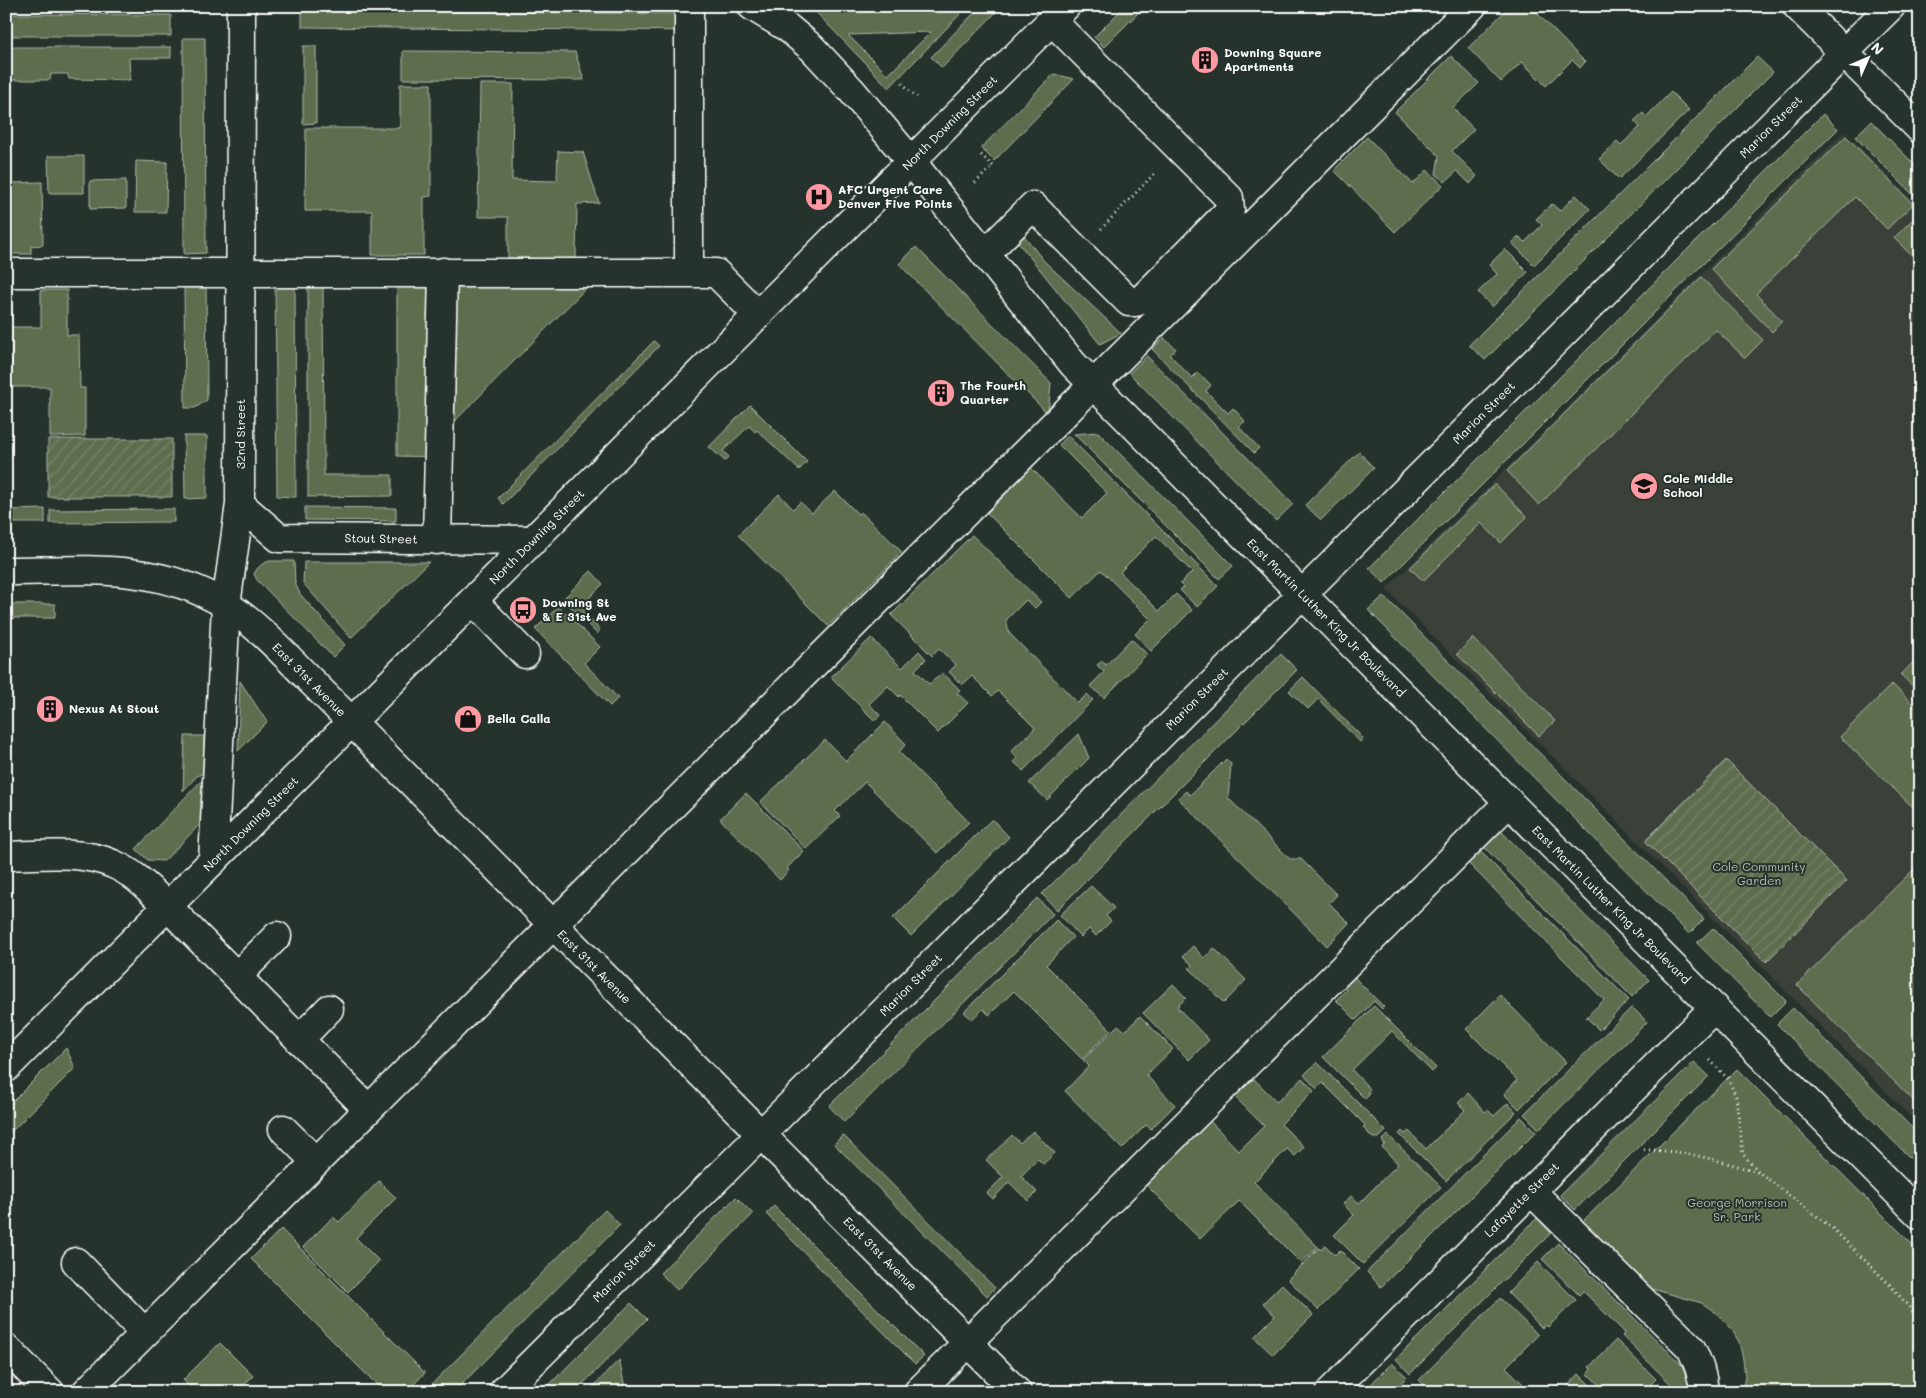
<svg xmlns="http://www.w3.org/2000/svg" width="1926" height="1398" font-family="Mali,sans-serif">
	<defs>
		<pattern id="garden-furrows" width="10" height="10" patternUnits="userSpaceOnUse" patternTransform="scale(1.25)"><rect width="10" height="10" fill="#5e6d4f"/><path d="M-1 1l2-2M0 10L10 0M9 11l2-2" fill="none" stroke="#768369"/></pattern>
	</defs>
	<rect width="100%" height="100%" fill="#26332d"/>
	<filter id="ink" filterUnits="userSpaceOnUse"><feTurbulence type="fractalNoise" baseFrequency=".02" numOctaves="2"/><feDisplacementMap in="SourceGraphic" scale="10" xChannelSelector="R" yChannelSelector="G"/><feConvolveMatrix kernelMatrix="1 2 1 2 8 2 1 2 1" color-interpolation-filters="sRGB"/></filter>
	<g filter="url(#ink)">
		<!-- built -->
		<path fill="#3b4139" d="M1844 132 1920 208V1126L1386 589Z"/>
		<!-- green -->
		<path fill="#5e6d4f" stroke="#aeb6a7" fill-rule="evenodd" d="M810 6H968L889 88ZM931 32 888 75 849 36 850 35Z
			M981 6H1002L942 68 931 57Z
			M1125 6H1145L1104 47 1094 37Z
			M1510 6H1530L1585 62 1580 68 1572 60 1546 86 1522 62 1501 82 1468 48Z
			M302 10 699 14V31L302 27Z
			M6 14 171 15V36H6Z
			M183 38H205L206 253 184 254Z
			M303 46H316V123L303 124Z
			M6 47H171V58H129L130 80 69 79 68 74H51L50 80H6Z
			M403 51 575 52 584 80 403 79Z
			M1451 56 1479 83 1453 108 1474 129 1452 151 1477 176 1470 184 1457 171 1445 182 1436 174 1439 156 1395 112Z
			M1757 57 1773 72 1485 360 1469 345Z
			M1054 74 1074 79 994 161 981 148Z
			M400 84H431V196L424 197V255H372V211H305L306 128H400Z
			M480 84H513L512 180 557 181 558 151 583 152 599 203 577 204 576 259 508 258V217H478Z
			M1671 92 1689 110 1619 179 1599 159 1617 141 1621 145 1640 127 1634 121 1643 113 1646 117Z
			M1823 114 1838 129 1384 583 1369 568Z
			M1871 121 1920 170V202L1855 137Z
			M1846 136 1913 204 1887 229 1855 197 1756 294 1782 321 1772 332 1711 269Z
			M1367 137 1413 184 1427 170 1443 185 1395 232 1334 170Z
			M6 149H11V183L42 182 43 245 31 246V254H6Z
			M48 156H84V193H49Z
			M136 161 167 162 166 212H135Z
			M126 180V208L90 209V181Z
			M1576 195 1590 209 1534 265 1512 243 1519 237 1525 242 1542 225 1536 219 1552 204 1560 211Z
			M1920 212V264L1894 238Z
			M1019 229 1043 260 1121 333 1100 344 1012 235Z
			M916 247 1051 383 1048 414 899 264Z
			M1505 249 1528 272 1492 307 1478 292 1497 274 1489 265Z
			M295 277 296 497 277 496 275 278Z
			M1701 277 1763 340 1745 358 1716 330 1539 505 1507 471Z
			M323 278 324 475H392V496L308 497V279Z
			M184 281H206L207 400 195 408H185Z
			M451 281 592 282 450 426Z
			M397 284 434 285 433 457 397 456Z
			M41 290H67V335H79L80 388H85V436L50 437V387H9L6 327H41Z
			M1164 338 1176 349 1170 355 1192 378 1198 372 1211 385 1206 391 1228 413 1233 408 1245 421 1239 427 1259 448 1254 453 1152 349Z
			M654 341 659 346 503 504 498 498Z
			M1147 356 1293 504 1276 521 1129 373Z
			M750 405 807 462 799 470 757 430 755 432 749 426 723 451 729 457 725 461 709 447Z
			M1098 432 1233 566 1219 579 1074 434Z
			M184 436H207V498L185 499Z
			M1068 436 1218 586 1197 607 1180 590 1183 587 1180 584 1192 572 1156 536 1120 572 1159 611 1176 594 1192 610 1151 651 1135 634 1150 619 1101 570 1072 598 987 513 1031 468 1082 518 1107 493 1059 445Z
			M1359 452 1374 468 1321 520 1305 505Z
			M1495 484 1527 517 1501 543 1481 523 1423 581 1410 568Z
			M835 491 858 514 861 512 902 552 828 626 738 535 779 494 793 509 800 502 812 513Z
			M305 507 396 508V521L305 520Z
			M45 509V523H6V510Z
			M174 509V522L50 523V510Z
			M972 535 1041 602 1035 608 1026 600 1006 620 1009 633 1078 703 1087 694 1093 700 1023 771 1014 762 1017 758 1011 751 1035 728 998 691 992 696 972 676 962 685 949 672 956 665 939 649 932 656 891 615Z
			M269 561H294L295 583 300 594 345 645 333 657 257 580 254 574C258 566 262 564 269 561Z
			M304 562H429L351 638 303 583Z
			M591 571 603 584 586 601 590 605 583 612 600 630 597 634 563 599Z
			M1384 596 1704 919 1689 934 1368 610Z
			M6 604H55V618H6Z
			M559 606 600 647 584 663 618 698 610 706 535 629Z
			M871 638 902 668 919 651 926 659 915 670 929 684 943 673 960 690 957 693 968 703 938 733 900 695 899 697 888 686 869 704 880 715 875 721 831 677Z
			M1473 638 1555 721 1539 736 1457 654Z
			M1131 639 1147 654 1104 698 1090 686 1104 672 1097 665 1102 661 1106 665Z
			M1281 654 1297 670 1057 910 1042 894Z
			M1920 655V693L1901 675Z
			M1303 677 1363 738 1360 742 1318 699 1308 709 1289 691Z
			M240 681 267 722 238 751Z
			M1892 684 1920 711V814L1840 737Z
			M885 722 906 744 899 752 969 822 937 853 865 782 835 811 840 816 806 849 760 802 825 740 846 761Z
			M1079 734 1089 758 1047 800 1029 783Z
			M185 736H204L203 773 197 776 183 791Z
			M1226 759 1231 764 1228 798 1290 859H1301L1337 895 1329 903 1349 923 1327 946 1178 798 1186 791 1190 795Z
			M214 775 212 812 164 861 148 860 136 849 200 782Z
			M746 793 804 851 787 868 789 870 780 880 720 819Z
			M992 819 1009 837 911 936 893 918Z
			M1502 832 1649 980 1632 997 1480 843 1491 833Z
			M1476 847 1629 1000 1599 1030 1586 1017 1604 1000 1464 859Z
			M1920 863V1107L1797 985Z
			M1091 886 1114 908 1106 916 1111 921 1096 936 1089 929 1081 937 1060 915Z
			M1037 898 1053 914 844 1122 829 1106Z
			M1056 920 1073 937 1046 965 1111 1030 1082 1059 1014 991 989 1015 983 1009 972 1019 964 1012Z
			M1713 928 1786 1001 1770 1017 1697 943Z
			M1193 946 1204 958 1214 948 1246 980 1224 1003 1189 968 1192 965 1183 956Z
			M1350 970 1356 977 1355 978 1384 1007 1382 1009 1374 1001 1356 1020 1336 1000 1346 990 1338 981Z
			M1173 984 1186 998 1177 1007 1209 1040 1189 1060 1143 1013Z
			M1500 995 1566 1062 1519 1109 1504 1094 1517 1080 1466 1029Z
			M1374 1006 1436 1068 1432 1072 1392 1031 1352 1070 1370 1089 1367 1092 1370 1094 1365 1099 1323 1057Z
			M1632 1007 1647 1022 1539 1129 1524 1114Z
			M1793 1008 1920 1136V1168L1777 1024Z
			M1140 1016 1173 1049 1146 1075 1175 1105 1151 1129 1146 1125 1122 1149 1065 1091 1089 1066 1083 1060 1118 1025 1125 1031Z
			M66 1048 75 1068 6 1137V1108Z
			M1317 1062 1386 1131 1379 1138H1373L1363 1128 1365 1125 1323 1083 1317 1089 1304 1075Z
			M1694 1062 1709 1076 1575 1210 1560 1195Z
			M1737 1069 1920 1252V1392H1742L1745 1376 1743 1359 1739 1342 1731 1328 1719 1315 1702 1303 1645 1287 1581 1223Z
			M1250 1075 1277 1102 1302 1078 1314 1091 1281 1124 1304 1147 1295 1156 1287 1149 1254 1182 1318 1247 1301 1263 1239 1201 1200 1239 1144 1183 1208 1119 1239 1151 1264 1126 1232 1094Z
			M1468 1093 1485 1112 1488 1110 1494 1116 1508 1103 1516 1112 1446 1181 1399 1134 1402 1131 1405 1134 1409 1131 1426 1149 1465 1110 1458 1103Z
			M1521 1117 1536 1132 1381 1287 1367 1272Z
			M1033 1131 1055 1153 1043 1164 1038 1159 1021 1176 1037 1192 1028 1201 1009 1182 993 1199 987 1193 1003 1177 986 1160 1012 1135 1020 1143Z
			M843 1135 995 1288 987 1296 834 1144Z
			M1388 1135 1441 1187 1363 1264 1334 1235 1354 1215 1343 1204 1351 1196 1359 1203 1398 1164 1382 1147 1385 1144 1382 1141Z
			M379 1181 396 1198 356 1238 379 1261 348 1292 303 1247 333 1217 339 1222Z
			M736 1197 753 1214 677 1290 660 1273Z
			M774 1206 924 1356 915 1364 766 1214Z
			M605 1210 620 1225 454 1392H424Z
			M1537 1218 1551 1233 1410 1374 1396 1359Z
			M281 1229 425 1373 406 1392H384L251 1259Z
			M1558 1243 1692 1375 1689 1392H1679L1622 1336 1625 1333 1583 1291 1579 1295 1542 1259Z
			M1325 1245 1335 1255 1340 1250 1359 1269 1318 1310 1288 1279 1319 1248 1321 1250Z
			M1538 1262 1576 1300 1548 1327 1546 1325 1542 1328 1508 1293Z
			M1282 1284 1313 1315 1273 1355 1254 1337 1275 1316 1263 1303Z
			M1500 1298 1538 1335 1506 1367 1531 1392H1431L1419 1380Z
			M631 1303 647 1319 575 1392H542Z
			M1616 1340 1656 1379 1643 1392H1606L1587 1373 1591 1369 1589 1367Z
			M220 1343 253 1376 237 1392H195L183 1380Z
			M619 1360 626 1392H588Z
			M1392 1363 1407 1377 1392 1392H1363Z
			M1579 1374 1597 1392H1562Z"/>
		<!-- garden -->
		<path fill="url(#garden-furrows)" stroke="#aeb6a7" d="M48 439H172V497H48Z
			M1726 760 1847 881 1766 962 1645 841Z"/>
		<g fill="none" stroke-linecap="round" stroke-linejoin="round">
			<defs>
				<path id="minor" d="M689 6V272
					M1797 6 1920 129
					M985 254 1033 206 1129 302H1136L1142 299 1230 210 1229 198 1052 21
					M6 273H716L758 315
					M240 504 279 538 534 540
					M437 540 443 272
					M473 601 525 654
					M6 856C41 855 81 850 113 864 135 873 151 891 168 907L368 1109
					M213 861 226 605 240 504 241 6
					M237 976 277 936
					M299 1040 329 1009
					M283 1129 316 1162
					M1531 1191 1691 1348C1698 1363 1703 1375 1704 1392
					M76 1262 145 1333
					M6 1348 50 1392
					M86 1392 1472 6
					M503 1392 1891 6
					M918 1392 1509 802
					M1330 1392 1714 1008"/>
				<path id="major" d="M752 6 788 28 812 48 852 91 911 161 1073 364 1920 1215
					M6 571C85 571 155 562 225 604 256 623 288 658 313 683L1017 1392
					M6 1068 1066 6"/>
			</defs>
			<!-- minor casing -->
			<use href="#minor" stroke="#fff" stroke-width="31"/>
			<!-- major casing -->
			<use href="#major" stroke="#fff" stroke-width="31"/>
			<!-- path -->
			<path stroke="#fff" stroke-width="3" stroke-dasharray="1 4" stroke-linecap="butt" d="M902 83 917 97
				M975 183 993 166 979 153
				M1101 229 1156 172
				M1710 1060 1729 1080 1736 1097 1743 1154 1760 1173 1831 1227 1892 1287 1920 1320
				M1644 1150C1684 1150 1722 1161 1760 1173"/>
			<!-- minor -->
			<use href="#minor" stroke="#26332d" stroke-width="28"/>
			<!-- major -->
			<use href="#major" stroke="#26332d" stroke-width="28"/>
		</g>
	</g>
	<!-- icons -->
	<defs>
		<symbol id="building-disc" viewBox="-11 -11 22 22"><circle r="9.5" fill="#ff9aa2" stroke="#26332d"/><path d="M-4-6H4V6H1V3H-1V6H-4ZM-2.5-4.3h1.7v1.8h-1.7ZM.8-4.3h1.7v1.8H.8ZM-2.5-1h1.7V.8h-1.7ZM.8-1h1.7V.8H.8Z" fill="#111"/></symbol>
		<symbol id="hospital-disc" viewBox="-11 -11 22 22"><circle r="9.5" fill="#ff9aa2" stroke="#26332d"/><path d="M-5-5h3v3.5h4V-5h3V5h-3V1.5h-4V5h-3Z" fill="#111"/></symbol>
		<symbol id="school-disc" viewBox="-11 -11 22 22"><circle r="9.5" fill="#ff9aa2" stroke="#26332d"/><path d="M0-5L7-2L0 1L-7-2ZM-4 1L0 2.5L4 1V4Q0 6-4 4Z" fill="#111"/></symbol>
		<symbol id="bus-disc" viewBox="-11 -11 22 22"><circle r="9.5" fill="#ff9aa2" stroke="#26332d"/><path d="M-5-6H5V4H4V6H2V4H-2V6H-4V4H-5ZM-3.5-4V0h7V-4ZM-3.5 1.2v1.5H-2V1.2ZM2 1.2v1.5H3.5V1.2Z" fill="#111"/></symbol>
		<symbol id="shop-disc" viewBox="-11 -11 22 22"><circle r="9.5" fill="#ff9aa2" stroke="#26332d"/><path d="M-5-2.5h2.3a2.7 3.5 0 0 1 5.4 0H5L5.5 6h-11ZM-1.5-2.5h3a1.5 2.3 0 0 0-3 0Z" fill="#111"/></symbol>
	</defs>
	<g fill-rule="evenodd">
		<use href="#building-disc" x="1189" y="44" width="32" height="32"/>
		<use href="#hospital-disc" x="803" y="181" width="32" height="32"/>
		<use href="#building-disc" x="925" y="377" width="32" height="32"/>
		<use href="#school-disc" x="1628" y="470" width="32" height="32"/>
		<use href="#bus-disc" x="507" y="594" width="32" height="32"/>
		<use href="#building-disc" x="34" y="693" width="32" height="32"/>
		<use href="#shop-disc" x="452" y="703" width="32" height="32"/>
	</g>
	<g text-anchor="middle" stroke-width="4" stroke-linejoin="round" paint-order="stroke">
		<!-- poi labels -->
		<g font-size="12" font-weight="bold" fill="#fff" stroke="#26332d" text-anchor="start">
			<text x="1224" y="57">Downing Square<tspan x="1224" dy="14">Apartments</tspan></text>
			<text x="838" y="194">AFC Urgent Care<tspan x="838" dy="14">Denver Five Points</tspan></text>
			<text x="960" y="390">The Fourth<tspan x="960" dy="14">Quarter</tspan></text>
			<text x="1663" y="483">Cole Middle<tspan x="1663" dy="14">School</tspan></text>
			<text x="542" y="607">Downing St<tspan x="542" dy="14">&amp; E 31st Ave</tspan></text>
			<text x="69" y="713">Nexus At Stout</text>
			<text x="487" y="723">Bella Calla</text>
		</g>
		<!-- street labels -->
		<g font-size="12" fill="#fff" stroke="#26332d">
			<text transform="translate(950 123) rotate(-45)" y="4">North Downing Street</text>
			<text transform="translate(1771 127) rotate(-45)" y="4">Marion Street</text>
			<text transform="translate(1484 413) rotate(-45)" y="4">Marion Street</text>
			<text transform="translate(241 434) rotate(-90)" y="4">32nd Street</text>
			<text transform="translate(537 537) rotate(-45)" y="4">North Downing Street</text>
			<text transform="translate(381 539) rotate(1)" y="4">Stout Street</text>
			<text transform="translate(1326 618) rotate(45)" y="4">East Martin Luther King Jr Boulevard</text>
			<text transform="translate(309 680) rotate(45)" y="4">East 31st Avenue</text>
			<text transform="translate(1197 699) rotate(-45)" y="4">Marion Street</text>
			<text transform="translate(251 824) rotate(-45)" y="4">North Downing Street</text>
			<text transform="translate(1611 905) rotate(45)" y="4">East Martin Luther King Jr Boulevard</text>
			<text transform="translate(594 967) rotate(45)" y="4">East 31st Avenue</text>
			<text transform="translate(911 985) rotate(-45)" y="4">Marion Street</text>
			<text transform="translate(1522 1200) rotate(-45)" y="4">Lafayette Street</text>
			<text transform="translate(880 1254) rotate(45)" y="4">East 31st Avenue</text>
			<text transform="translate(624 1271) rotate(-45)" y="4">Marion Street</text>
		</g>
		<!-- park labels -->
		<g font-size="12" fill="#b7bdb0" stroke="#26332d">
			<text x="1759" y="871">Cole Community<tspan x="1759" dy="14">Garden</tspan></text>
			<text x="1737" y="1207">George Morrison<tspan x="1737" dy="14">Sr. Park</tspan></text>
		</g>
	</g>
	<!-- margin -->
	<rect width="1926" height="1398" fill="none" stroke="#26332d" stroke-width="25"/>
	<rect x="12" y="12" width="1901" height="1373" fill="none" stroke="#fff" stroke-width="2" filter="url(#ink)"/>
	<!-- north arrow -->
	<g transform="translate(1868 58) rotate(45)" stroke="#26332d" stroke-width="4" paint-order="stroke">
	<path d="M0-4L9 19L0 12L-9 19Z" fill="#ffffff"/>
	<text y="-8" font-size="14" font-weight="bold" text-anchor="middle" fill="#ffffff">N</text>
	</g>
</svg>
